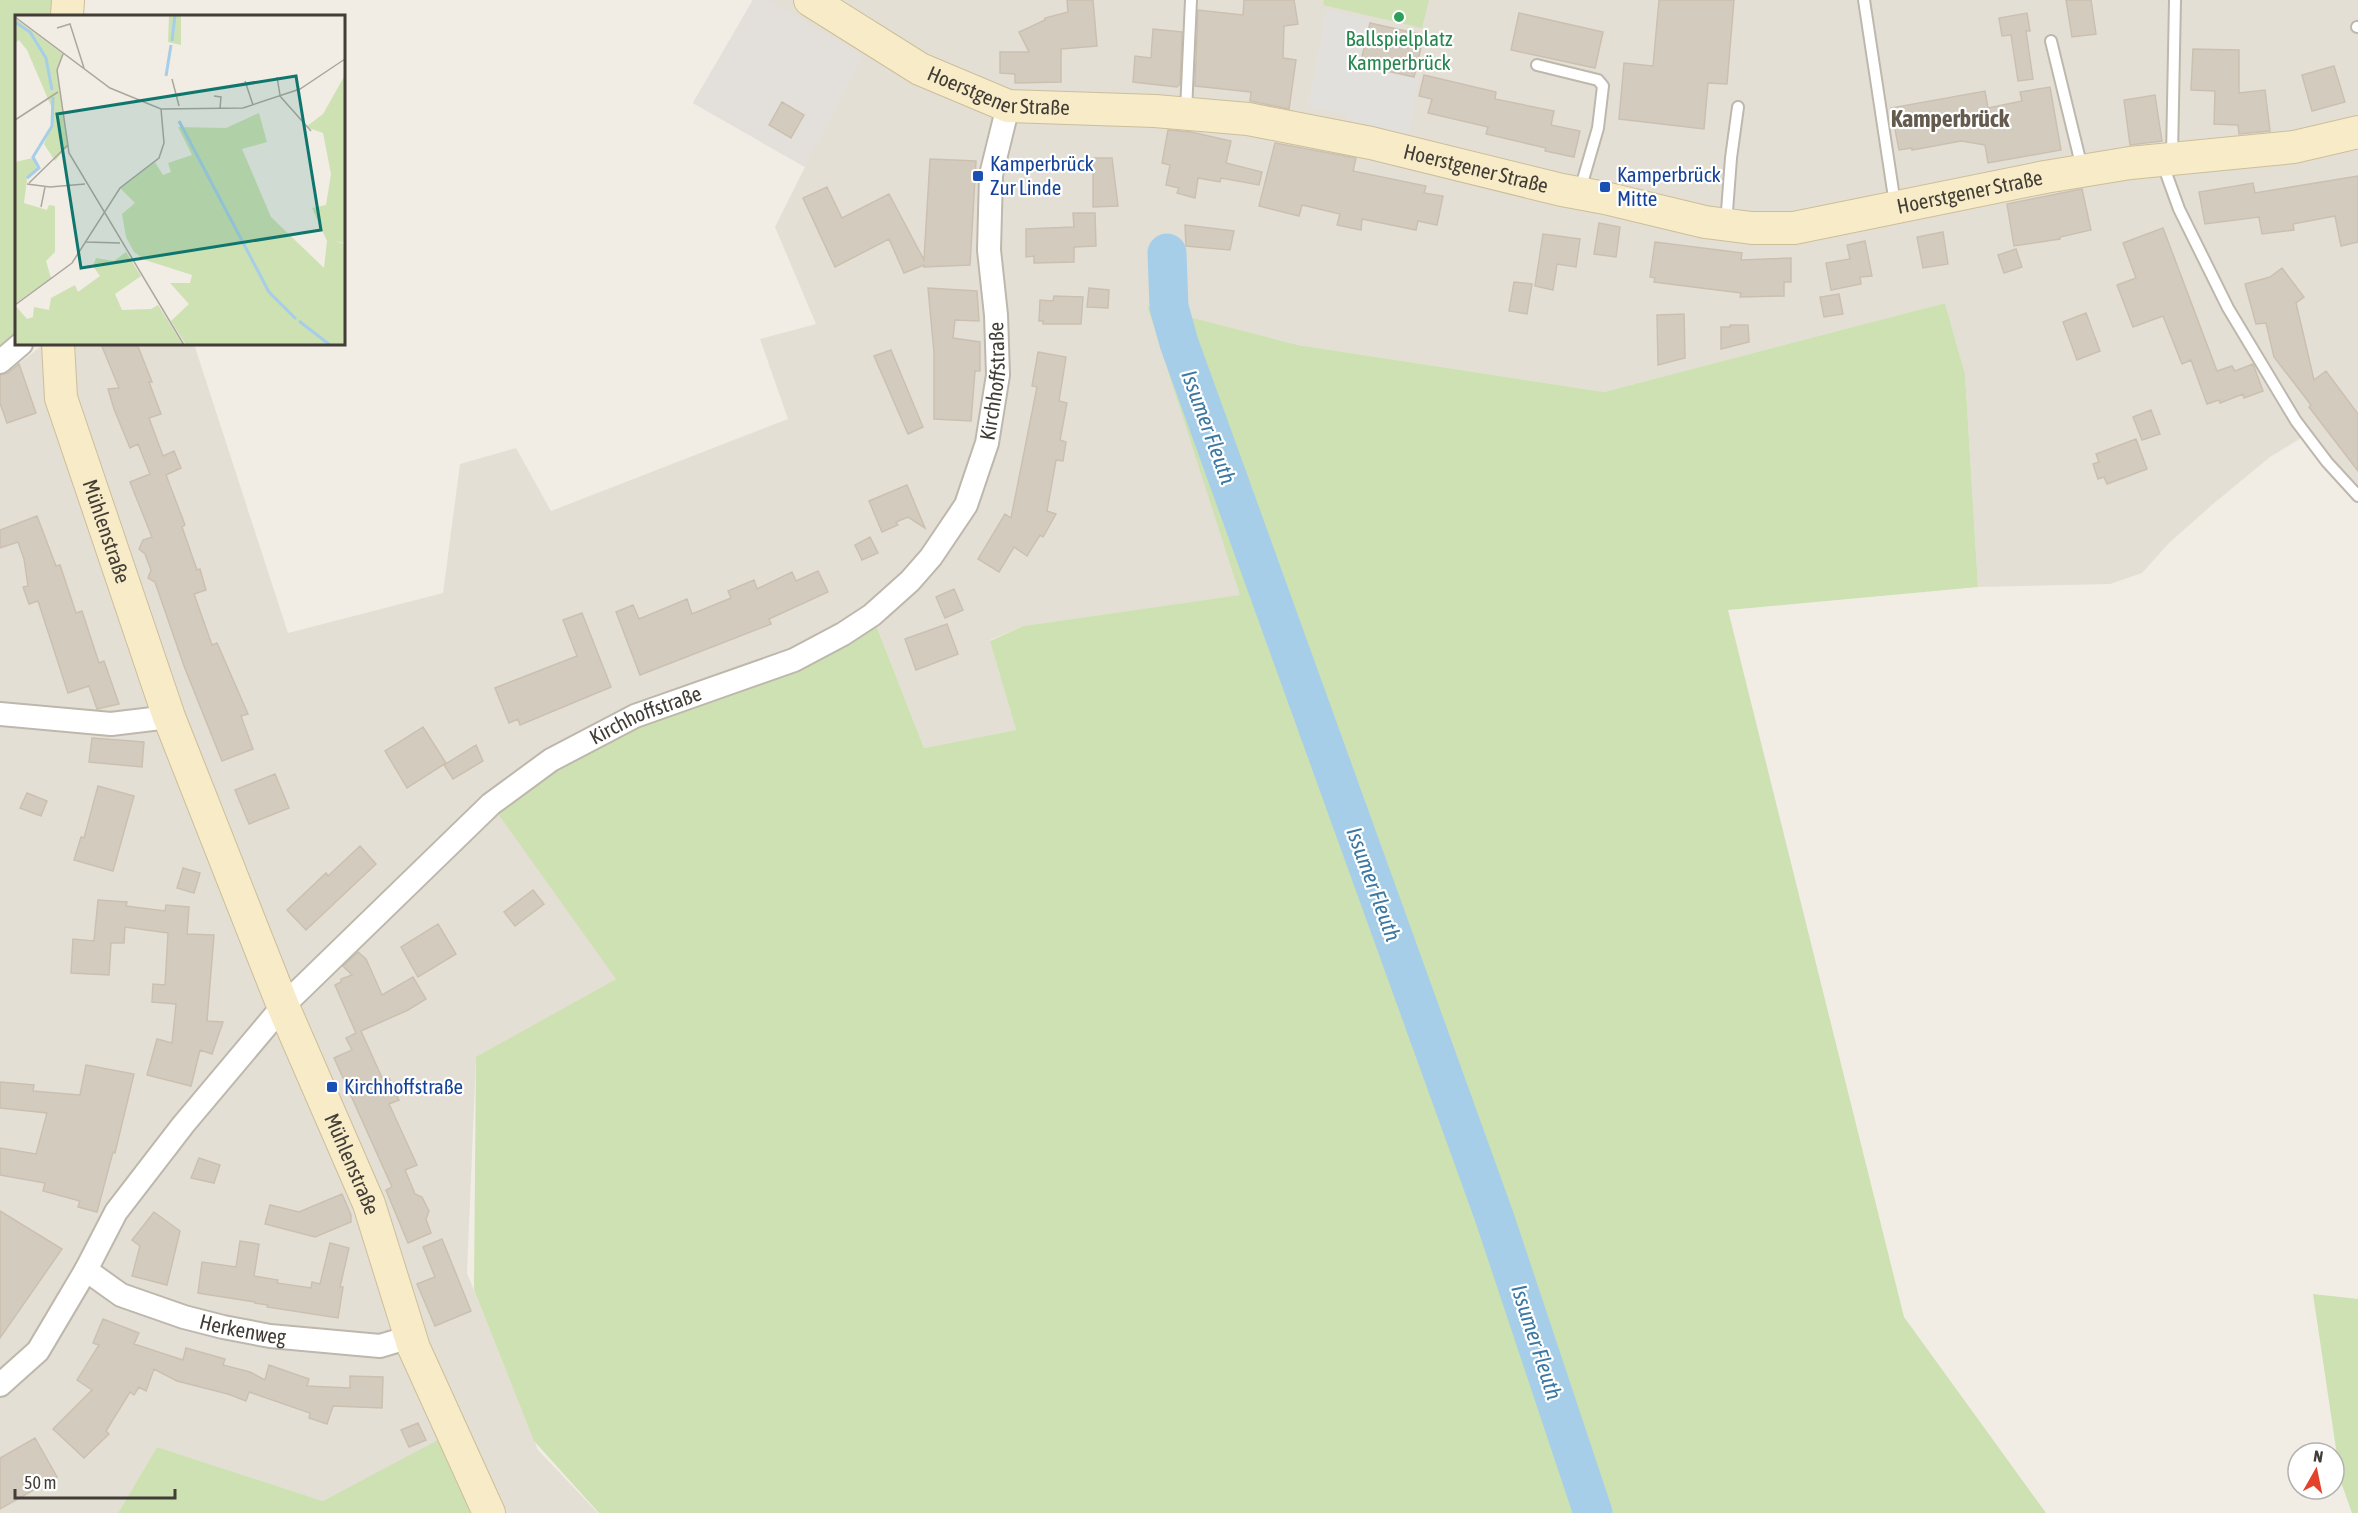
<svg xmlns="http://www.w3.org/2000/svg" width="2358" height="1513" font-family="'Asap Condensed',sans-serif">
	<rect width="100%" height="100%" fill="#f1ede5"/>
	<!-- residential -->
	<path fill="#e4dfd4" d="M753 0H2358V491L2306 435 2270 457 2213 504 2169 543 2142 573 2110 584 1978 587 1965 374 1945 303 1604 392 1298 345 1147 306 1241 595 1023 626 990 640 1016 730 924 748 872 615 616 979 476 1058 467 1273 538 1450 598 1513H489L453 1433 323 1501 157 1447 118 1513H0V378L44 344H194L288 633 443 593 460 464 516 448 551 511 788 419 760 339 816 324 775 227 805 167 693 103Z"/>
	<!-- industrial -->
	<path fill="#e3dfda" d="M753 0H769L863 56 805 167 693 103Z"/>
	<!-- green -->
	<path fill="#cde1b2" d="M0 0H68L67 16H16V344L0 366Z
		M1324 0H1429L1422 28 1323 5Z
		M1945 303 1965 374 1978 587 1728 610 1904 1317 2046 1513H599L534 1441 474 1290 476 1057 616 979 491 804 551 760 872 615 924 748 1016 730 990 641 1023 626 1240 595 1147 306 1298 345 1604 392Z
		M2313 1294 2358 1299V1513H2352L2341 1482Z
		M453 1432 489 1513H118L157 1447 323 1501Z"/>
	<!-- parking -->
	<path fill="#e2e0dd" d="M1327 10 1370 20 1361 65 1419 77 1408 134 1347 120 1348 115 1308 106Z"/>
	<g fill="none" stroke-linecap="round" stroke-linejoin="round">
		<!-- river -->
		<path stroke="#a7cee8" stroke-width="39" d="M1167 253 1169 307 1179 343 1494 1216 1593 1513"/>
	</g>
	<!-- building -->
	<path fill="#d4cbbf" stroke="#cbc0b0" stroke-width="1.5" d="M1067 0H1093L1097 46 1061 49V82L1015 83V74L1000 73V52H1029L1019 32 1045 20V18L1068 12Z
		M1244 0H1294L1298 24 1284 26 1283 58 1296 60 1289 109 1250 101 1251 92 1195 86 1198 10 1243 15Z
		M1659 0H1734L1727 84 1708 83 1704 129 1619 119 1624 63 1653 66Z
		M2066 0H2091L2096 34 2072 37Z
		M1519 13 1603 32 1595 68 1511 50Z
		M2027 13 2030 31H2026L2033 79 2018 81 2011 35 2002 36 1999 18Z
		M1370 23 1424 35 1414 77 1360 65Z
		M1153 29 1182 32 1180 84 1177 87 1133 82 1135 56 1151 58Z
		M2193 49 2239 50V93L2265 90 2270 131 2239 134 2238 125 2214 124 2215 91 2191 90Z
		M2334 66 2345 102 2312 111 2302 75Z
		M1424 75 1496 92 1495 99 1554 111 1551 125 1580 131 1574 157 1545 151 1546 148 1486 134 1488 127 1428 113 1432 99 1419 96Z
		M2050 87 2061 150 1988 163 1985 145 1961 141 1912 150V148L1899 150 1891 108 1985 91 1988 108 2022 101 2020 92Z
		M2155 95 2162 141 2130 145 2124 100Z
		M782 102 804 115 791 138 769 125Z
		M1168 130 1191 132 1231 141 1226 163 1262 172 1259 185 1221 178 1220 182 1198 178 1195 198 1177 193 1179 188 1166 185 1170 165 1162 163Z
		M1275 143 1356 158 1353 171 1426 186 1424 193 1443 196 1437 225 1418 221 1416 230 1362 219 1361 230 1337 225 1340 214 1302 205 1299 216 1259 206Z
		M1093 158H1112L1118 206 1093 207Z
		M930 159 976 161 970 265 924 267V265L904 273 889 239 835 267 803 198 827 187 842 218 889 194 924 260Z
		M2358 176V242L2341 246 2335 216 2293 224 2294 230 2262 234 2259 217 2205 224 2199 192 2253 183 2255 193Z
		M2082 189 2091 230 2060 237V239L2014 246 2007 204Z
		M1073 213H1095L1096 246 1074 247V262L1034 263V256L1026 257V229L1074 227Z
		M1599 223 1620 227 1616 257 1594 254Z
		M1185 225 1234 231 1230 250 1186 246Z
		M2163 228 2217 371 2232 366 2235 371 2253 364 2263 391 2244 398 2243 394 2220 403 2219 400 2207 404 2191 360 2182 364 2163 316 2133 327 2117 285 2136 278 2123 243Z
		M1943 232 1948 264 1923 268 1917 237Z
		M1543 234 1580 239 1576 267 1557 264 1553 290 1535 286Z
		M1865 241 1872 276 1860 277 1861 284 1831 290 1826 263 1850 259 1847 245Z
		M1655 242 1742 253 1741 260 1791 258V282H1784V296L1740 297 1741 293 1654 282 1655 278 1650 277Z
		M2016 249 2022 267 2004 273 1998 255Z
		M2282 268 2304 297 2296 303 2314 380 2326 371 2358 414V471L2309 407 2311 405 2274 357 2266 323 2256 324 2245 284 2270 277Z
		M1514 282 1532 284 1527 314 1509 311Z
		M928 288 977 291 979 321 955 320 953 338 980 342V371H975L971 421 934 419V352Z
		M1089 288 1109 290 1108 308 1087 307Z
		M1839 294 1843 314 1824 317 1820 297Z
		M1054 296 1083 297 1081 324H1043V321H1039L1040 300 1053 301Z
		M2086 313 2100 351 2077 360 2063 322Z
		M1684 314 1685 358 1658 365 1657 315Z
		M1730 325H1748L1749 342 1721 349V327H1730Z
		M101 344H137L152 382H149L161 414 149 418 163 456 174 451 181 468 166 475 185 525 182 527 197 570 200 569 206 590 194 594 212 645 217 643 248 714 241 716 253 749 222 761 184 666 155 582 148 578 151 570 145 554 139 549 143 540 152 537 130 482 150 474 138 444 130 448 114 409 108 389 119 388Z
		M891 350 923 427 908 434 874 356Z
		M1038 352 1066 357 1059 401 1067 403 1060 440 1066 442 1063 461 1056 460 1047 511 1056 514 1043 537 1040 535 1027 556 1014 547 999 572 978 559 1005 514 1011 518 1037 387 1032 386Z
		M19 364 36 413 7 423 0 403V375L8 373Z
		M2151 410 2160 434 2142 440 2133 417Z
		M2136 439 2147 469 2107 484 2104 477 2098 479 2093 464 2099 462 2096 454Z
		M907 485 925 528 908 517 896 522 898 525 882 532 869 501Z
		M37 516 56 566 60 565 76 613 82 611 99 663 104 661 119 704 97 709 89 686 68 693 38 601 29 604 23 587 28 586 24 559 18 542 0 548V530Z
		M870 537 878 553 862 560 855 545Z
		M818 571 828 592 769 619 771 624 640 675 616 612 633 605 639 619 687 599 692 614 731 598 728 591 754 580 757 589 792 572 796 581Z
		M954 589 963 610 945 618 936 597Z
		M582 613 611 687 520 725 518 719 509 723 495 688 577 656 563 620Z
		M947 624 958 654 916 670 905 639Z
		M423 727 446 763 407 788 385 751Z
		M92 738 144 742 142 767 89 762Z
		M476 745 483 761 453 779 444 765Z
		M275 774 289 808 249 824 235 790Z
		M98 786 134 796 113 871 74 860 81 837 84 838Z
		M27 793 47 801 41 816 20 808Z
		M360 846 376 864 306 930 287 910 326 873 328 876Z
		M183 868 200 873 194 893 177 888Z
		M533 890 544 904 515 926 504 912Z
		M98 900 127 902 126 906 165 911 166 905 189 907 187 934 214 935 207 1021 223 1022 212 1054 200 1050 191 1086 147 1075 157 1039 172 1043 176 1004 152 1002 153 984 165 985 168 933 125 927 124 943H111L109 975 71 973 73 939 94 941Z
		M438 924 456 954 418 977 401 947Z
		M358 952 366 959 382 995 413 977 426 999 408 1010 361 1031 383 1080 389 1078 399 1100 389 1104 417 1165 405 1170 415 1194 422 1197 429 1211 426 1219 431 1233 408 1243 386 1190 392 1187 334 1058 352 1050 346 1038 356 1033 335 985 341 982V979L352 975 343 966Z
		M86 1065 134 1074 115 1153 113 1152 97 1212 78 1207 80 1201 43 1191 45 1183 0 1175V1148L36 1154 47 1113 0 1108V1082L34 1085 33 1091 80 1095Z
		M199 1158 220 1165 214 1183 191 1178Z
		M342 1194 351 1215V1222L315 1237 265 1224 270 1205 299 1212Z
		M0 1211 62 1249 0 1338Z
		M154 1212 180 1231 167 1285 132 1276 140 1246 132 1240Z
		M442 1239 471 1311 435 1326 417 1284 435 1277 423 1247Z
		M240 1241 259 1244 254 1276 278 1280 277 1283 311 1288 312 1282 320 1284 330 1243 349 1248 340 1287H343L338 1318 267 1307 268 1305 255 1303V1302L198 1293 202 1262 236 1267Z
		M103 1319 139 1333 134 1344 183 1360 186 1348 225 1359 223 1365 250 1372 265 1380 269 1365 309 1379 307 1386 350 1388V1376L383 1377 382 1408 333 1406 327 1424 309 1418 310 1413 249 1392 246 1401 228 1394 177 1381 154 1369 146 1391 139 1387 134 1395 130 1392 106 1431 109 1434 84 1458 53 1429 92 1390 77 1380 99 1345 93 1343Z
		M418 1423 426 1440 409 1447 401 1430Z
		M35 1438 57 1477 0 1509V1458Z"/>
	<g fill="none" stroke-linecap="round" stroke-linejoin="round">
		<defs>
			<path id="lane" d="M1864 0 1895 204
				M2357 27H2358
				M2051 41 2082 168
				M1537 65 1598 80 1603 86 1598 128 1580 190
				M1186 111 1191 0
				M2172 156 2175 0
				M2162 162 2179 209 2228 308 2296 421 2327 462 2358 496
				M1724 221 1727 211 1731 158 1738 107"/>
			<g id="street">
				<path d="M0 362 21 344"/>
				<path d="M0 714 111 724 169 717"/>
				<path id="s1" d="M86 1270 121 1295 184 1317 223 1327 270 1336 380 1346 410 1337"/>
				<path id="s2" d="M0 1385 38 1351 86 1270 116 1212 183 1125 283 1006 491 804 551 760 635 716 794 660 843 634 872 615 910 581 931 557 966 505 987 443 998 375 996 315 989 250 991 175 1008 106"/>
			</g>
			<g id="secondary">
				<path id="s3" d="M810 0 920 69 1008 106 1155 111 1248 119 1371 143 1562 190 1605 198 1705 222 1752 228H1794L2045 177 2130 163 2294 147 2358 132"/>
				<path d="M67 16 68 0"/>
				<path id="s4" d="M58 344 61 398 169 717 283 1006 369 1204 414 1348 489 1513"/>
			</g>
		</defs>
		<!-- lane casing -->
		<use href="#lane" stroke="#beb7ac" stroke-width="14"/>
		<!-- street casing -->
		<use href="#street" stroke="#beb7ac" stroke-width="26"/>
		<!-- secondary casing -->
		<use href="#secondary" stroke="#ccbe99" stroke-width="34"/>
		<!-- lane -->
		<use href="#lane" stroke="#fff" stroke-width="10"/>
		<!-- street -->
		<use href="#street" stroke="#fff" stroke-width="22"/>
		<!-- secondary -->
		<use href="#secondary" stroke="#f8ecc8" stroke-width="32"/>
	</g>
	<!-- markers -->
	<circle fill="#2e9e5b" stroke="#fff" stroke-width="2" cx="1399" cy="17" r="6"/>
	<g fill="#1a4fb4" stroke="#fff" stroke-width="2">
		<rect x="972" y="170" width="12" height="12" rx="3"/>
		<rect x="1599" y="181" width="12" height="12" rx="3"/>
		<rect x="326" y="1081" width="12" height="12" rx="3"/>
	</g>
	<g text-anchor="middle" stroke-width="4.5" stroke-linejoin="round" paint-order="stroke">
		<!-- leisure labels -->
		<g font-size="21" fill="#27864d" stroke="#fff">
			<text x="1399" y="46">Ballspielplatz<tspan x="1399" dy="24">Kamperbrück</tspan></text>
		</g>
		<!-- street labels -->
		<g font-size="21" fill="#423d36" stroke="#fff">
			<text dy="7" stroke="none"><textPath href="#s3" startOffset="213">Hoerstgener Straße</textPath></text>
			<text dy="7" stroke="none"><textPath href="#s3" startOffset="699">Hoerstgener Straße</textPath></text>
			<text dy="7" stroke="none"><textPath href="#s3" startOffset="1203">Hoerstgener Straße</textPath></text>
			<text dy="7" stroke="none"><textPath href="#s2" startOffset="1467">Kirchhoffstraße</textPath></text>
			<text dy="7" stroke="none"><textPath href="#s4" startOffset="195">Mühlenstraße</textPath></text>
			<text dy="7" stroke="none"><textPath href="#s2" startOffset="945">Kirchhoffstraße</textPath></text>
			<text dy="7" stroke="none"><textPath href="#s4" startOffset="874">Mühlenstraße</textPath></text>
			<text dy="7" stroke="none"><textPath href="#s1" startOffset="170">Herkenweg</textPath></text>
		</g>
		<!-- transit labels -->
		<g font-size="21" fill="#164399" stroke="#fff" text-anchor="start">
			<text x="990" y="171">Kamperbrück<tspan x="990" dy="24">Zur Linde</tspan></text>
			<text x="1617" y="182">Kamperbrück<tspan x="1617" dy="24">Mitte</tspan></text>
			<text x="344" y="1094">Kirchhoffstraße</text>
		</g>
		<!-- water labels -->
		<g font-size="22" font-style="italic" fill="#3b78a2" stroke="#fff">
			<text transform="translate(1209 427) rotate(70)" y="8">Issumer Fleuth</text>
			<text transform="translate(1374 884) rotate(70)" y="8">Issumer Fleuth</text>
			<text transform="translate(1537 1342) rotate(72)" y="8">Issumer Fleuth</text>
		</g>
		<!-- quarter labels -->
		<g font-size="24" font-weight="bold" fill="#645b4e" stroke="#fff">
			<text x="1950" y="127">Kamperbrück</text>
		</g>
	</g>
	<!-- overview -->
	<g transform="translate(15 15)">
		<rect width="330" height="330" fill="#f1ede5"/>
		<path d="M154 0H166V30L153 27ZM0 3 48 39 42 55 53 130 40 146 29 129 36 112V91L12 35 4 25 0 28ZM330 60V228L318 226 330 229V330H171L156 306 174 289 155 268H175L177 260 130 245 119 237 111 222 107 199 120 188 105 173 140 147 148 160 156 157 153 148 177 140 163 112 211 113 244 98 252 127 227 134 256 202 309 253 312 226 297 193 311 190 316 159 308 118 291 112 308 99ZM18 143 22 153 12 164 9 188 32 195 34 190 40 191V237L31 246 36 263 0 289V147ZM111 237 126 261 100 279 107 295 136 294 143 290 168 330H0V290L12 304 18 302 19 292 34 295 36 283 60 270 63 277 85 261 78 251 81 243 99 246Z" fill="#cde1b2"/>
		<path fill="none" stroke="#a7cee8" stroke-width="3" d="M0 7 15 17 31 43 37 75M157 26 160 0M151 61 156 30M164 106 254 277 281 304M12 163 24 153 18 142 37 111 38 82M284 306 315 330"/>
		<path fill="none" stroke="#aba79f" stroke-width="1.5" d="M0 2 95 73 146 94 228 93 285 74 330 44M42 13 55 9 69 53M48 39 42 55 54 138 169 330M262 62 265 80M157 64 164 91M230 66 238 90M264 80 296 116M199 81 206 82 205 93M0 105 43 77M14 168 53 130M12 169 35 172 70 169M26 192 30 172M71 227 105 228M0 290 57 248 105 173 144 143 149 128 146 94"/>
		<path fill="#0f766e" fill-opacity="0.15" stroke="#0f766e" stroke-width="3" d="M281 61 306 215 66 253 42 99Z"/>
		<rect width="330" height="330" fill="none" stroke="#423d36" stroke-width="3"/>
	</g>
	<!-- north arrow -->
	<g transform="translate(2316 1471) rotate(9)"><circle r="28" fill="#ffffff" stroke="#b3b1af" stroke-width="1.5"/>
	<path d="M0-4.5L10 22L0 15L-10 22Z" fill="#e3432a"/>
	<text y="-9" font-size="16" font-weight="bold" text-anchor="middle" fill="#423d36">N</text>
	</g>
	<!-- scale -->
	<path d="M15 1489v9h160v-9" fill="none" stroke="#423d36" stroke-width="3"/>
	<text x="24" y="1489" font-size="18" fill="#423d36" stroke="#ffffff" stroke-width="4.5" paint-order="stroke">50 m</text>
</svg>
